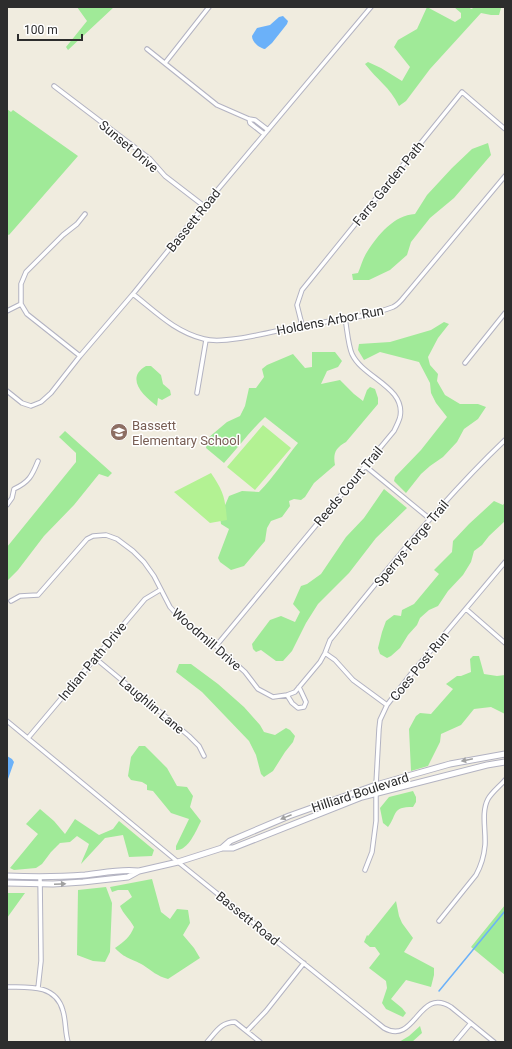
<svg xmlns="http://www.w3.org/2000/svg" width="512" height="1049" font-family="Roboto,sans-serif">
	<rect width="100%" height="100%" fill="#f0ecdf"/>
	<!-- green -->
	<path fill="#a0ea98" d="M77 7H114L68 50 66 47 87 21Z
		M427 7 455 22 461 18V13L454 7H469L471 9 476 7H500L501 8 499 15H491L481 13 430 69 406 101 399 106C390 87 377 80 365 64L368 62 381 68 402 81 410 67 394 47 398 40 417 29Z
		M7 109 11 112 13 110 78 156 9 235 7 234Z
		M488 143 491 155 454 198 430 218 411 242 407 255 390 270 369 280H353L352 274 358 273C361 266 363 258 367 252 378 235 394 215 415 214L427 195 452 168 472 149Z
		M444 322 449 324 438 338 428 357 430 365 438 374 437 381 445 395 460 404H478L486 407 478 419 464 429 457 442 443 457 430 466 421 474 406 493 394 481 395 477 421 450 447 417 436 403 431 393 430 383 419 362 380 352 364 360 358 350 359 344 390 342 431 330Z
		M312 352H335L342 361 338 367 327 371 321 384 340 380 354 394 363 401 367 390 370 387 375 389 378 398V404L346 442C335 448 333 454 335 465L314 483 305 497 301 500 294 499 289 501 290 506 282 517 271 521 267 528 265 541 244 566 231 570 220 562 218 558 229 529 221 524 220 517 229 496 242 491 259 492C274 477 285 459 298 443L265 417C250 431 238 448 224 463L206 448 208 438 227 422 240 416 245 406 249 388H256L264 377 262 369 267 365 293 354 305 368 312 367Z
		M146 366H151L161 375 163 384 170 390 171 395 162 400 158 398 157 406C143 396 125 378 146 366Z
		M65 431 112 473 108 477 99 474 74 505 44 536 18 570 7 581V547L76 462V453L59 437Z
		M384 489 407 508 376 538 349 573 318 604 306 623 292 651 283 661H276L261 650 256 652 253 649 252 644 270 620 281 616 295 622 300 612 293 604 301 586 307 584 321 574 346 537 364 518Z
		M494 501 503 505 505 502V521L489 536 482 545 474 551 471 562 463 575 448 591 438 606 429 610 420 618 417 625 408 635 400 648 391 656 387 658 380 654 378 648 382 632 386 621 394 615 401 616 402 610 414 604 439 574 434 570 452 552 453 541 469 524Z
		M473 656H479L484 674 497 676 505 675V714L491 707 474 709 461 725 441 734 440 742 428 766 411 771 409 729 416 716 420 713 431 714 453 689 446 684 457 676H461L471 672 470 659Z
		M179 664H191L218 684 244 707 260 725 264 732 275 735 286 728 290 730 295 736 293 742 285 752 273 771 264 777 261 774 256 755 249 741 202 692 176 672Z
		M139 746H145L167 768 177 786 187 787 193 796 190 807 201 821C196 831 188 851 176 850V846L189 819 171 813 153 791 147 790V785L142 782 131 780 128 776 131 757Z
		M413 791 416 797V802L413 807C391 807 398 814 388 827L383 823 380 808 389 797Z
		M40 809 54 821 65 834 75 819 99 835 113 829 119 821 154 850 152 856 129 857 123 835 105 838 81 864C83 857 87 851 89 844L77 836 70 842 60 843 51 852 42 864 36 868 14 870 10 868 38 834 26 824Z
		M152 879 161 912 170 919 177 909 188 910 190 923 183 935 194 948 200 958 168 979C157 976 152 971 143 965 131 958 125 959 115 948 124 942 130 937 134 927 130 919 123 914 120 906L132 897 128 890H118L112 892 110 887Z
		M106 887 112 903 110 952 105 962 93 961 77 955 78 890Z
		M7 893H25L7 918Z
		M396 901 399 916 402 923 413 938 404 952 434 968V975L431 987 406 980 391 999 402 1008 406 1013 403 1017 386 1009 382 1003 387 988 386 981 369 968 380 954 375 947H370L364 942 367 935 368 936Z
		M505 905V975L471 947Z
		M420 1026 422 1033 412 1042H399L409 1036Z"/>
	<!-- pitch -->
	<path fill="#b3f293" d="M263 425 291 448 255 490 227 467Z
		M211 473C224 492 225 498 227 520L210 523 174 492Z"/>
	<!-- water -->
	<path fill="#6bb1f9" d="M283 16 288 21 287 24 272 43 265 49C259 48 252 42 252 36L257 28 270 25 279 17Z
		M7 756 12 759 14 762 7 782Z"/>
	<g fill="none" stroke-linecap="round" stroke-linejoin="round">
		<!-- stream -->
		<path stroke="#6bb1f9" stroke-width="1.5" d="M439 991 505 911"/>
		<defs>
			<path id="minor" d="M147 49 217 105 249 119 255 120 268 130
				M165 63 209 7
				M54 86 150 159 165 176 204 206
				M249 119 250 123 264 134
				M133 294C156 312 175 332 204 339 226 345 277 330 300 326 331 320 364 318 393 307 397 305 401 301 404 297L505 176
				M7 311 21 304
				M302 325 297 305 302 290 462 92 505 129
				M80 356 27 314 21 304V284L26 272 63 235 77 224 85 214
				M465 363 505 313
				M7 391 22 403 31 406 41 402 51 393 80 356 133 294 204 206 371 7
				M197 393 206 340
				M364 465 430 519
				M7 505 12 498 14 489C29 482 32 476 38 461
				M11 601 20 596 38 595 87 539 93 536 106 535 117 539 133 551 144 562 154 576 170 607 181 619 216 646 245 672 258 689 273 697 287 695 295 692 320 662 325 653 330 640C386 571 441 501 505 440
				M466 609 505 643
				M216 646 394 431C396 427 399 421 400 417 406 387 363 378 352 354 348 345 347 328 345 318
				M325 653 335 660 353 680 387 705
				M95 658 189 736 199 746 204 756
				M287 695 292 703 298 708 304 707 306 702 299 687
				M7 721 178 862 384 1028C416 1046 418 986 451 1007L494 1042
				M28 738 145 599 160 590
				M365 870 372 852 376 821V785L379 729 380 720 387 705 411 674 505 562
				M439 921 476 875C481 866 484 856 485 845 486 831 481 812 488 799 492 792 500 786 505 780
				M7 987C28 987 56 984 63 1011 66 1021 65 1032 68 1042
				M38 988 41 961 40 877
				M247 1031 266 1011 304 963
				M207 1042C216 1032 221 1022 235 1022L260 1042
				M455 1042 471 1023"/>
			<path id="secondary" d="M222 848 230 841 289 816 376 785 450 764 505 754
				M7 876C33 877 59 877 85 875 103 873 120 869 138 871
				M7 883 53 884 83 882 128 877 139 871 178 862 222 848H233L362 797 487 765 505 762"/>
		</defs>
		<!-- minor casing -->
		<use href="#minor" stroke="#b3b3c2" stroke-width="5.5"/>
		<!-- secondary casing -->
		<use href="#secondary" stroke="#b3b3c2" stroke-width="7"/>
		<!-- minor -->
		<use href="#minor" stroke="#fff" stroke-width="3.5"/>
		<!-- secondary -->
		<use href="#secondary" stroke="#fff" stroke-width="5"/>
	</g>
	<!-- one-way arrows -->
	<defs><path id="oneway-solid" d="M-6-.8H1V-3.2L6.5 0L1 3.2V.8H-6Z"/></defs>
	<g fill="#a0a0a0">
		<use href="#oneway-solid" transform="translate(467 760) rotate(168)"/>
		<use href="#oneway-solid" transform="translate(286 817) rotate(158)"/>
		<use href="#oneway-solid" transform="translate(60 884) rotate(-3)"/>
	</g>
	<!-- icons -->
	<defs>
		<symbol id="school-disc" viewBox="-11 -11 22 22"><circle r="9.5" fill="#8d6e63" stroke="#fff"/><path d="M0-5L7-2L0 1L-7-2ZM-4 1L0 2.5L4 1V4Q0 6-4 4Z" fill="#fff"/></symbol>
	</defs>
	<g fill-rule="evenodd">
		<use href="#school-disc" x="109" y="422" width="20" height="20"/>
	</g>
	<g text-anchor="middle" stroke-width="3" stroke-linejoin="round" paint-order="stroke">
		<!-- street labels -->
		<g font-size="13" fill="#2d2d2d" stroke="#fff">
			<text transform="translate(129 146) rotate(40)" y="5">Sunset Drive</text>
			<text transform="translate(388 183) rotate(-51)" y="5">Farrs Garden Path</text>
			<text transform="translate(193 220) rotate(-51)" y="5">Bassett Road</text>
			<text transform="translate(330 320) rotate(-11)" y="5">Holdens Arbor Run</text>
			<text transform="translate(348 486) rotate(-50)" y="5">Reeds Court Trail</text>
			<text transform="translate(411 543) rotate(-50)" y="5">Sperrys Forge Trail</text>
			<text transform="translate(207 639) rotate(41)" y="5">Woodmill Drive</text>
			<text transform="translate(92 661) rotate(-50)" y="5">Indian Path Drive</text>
			<text transform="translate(419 666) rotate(-51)" y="5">Coes Post Run</text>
			<text transform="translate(152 705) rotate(40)" y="5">Laughlin Lane</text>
			<text transform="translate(360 792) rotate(-18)" y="5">Hilliard Boulevard</text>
			<text transform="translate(248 918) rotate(39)" y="5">Bassett Road</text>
		</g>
		<!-- education labels -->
		<g font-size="13" fill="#785e54" stroke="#fff" text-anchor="start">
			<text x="132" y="430">Bassett<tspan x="132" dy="15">Elementary School</tspan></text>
		</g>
	</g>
	<!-- border -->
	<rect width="512" height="1049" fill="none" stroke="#2d2d2d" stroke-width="16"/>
	<!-- scale -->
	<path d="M18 34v6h64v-6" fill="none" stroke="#2d2d2d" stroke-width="2"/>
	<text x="24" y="34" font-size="12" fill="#2d2d2d" stroke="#ffffff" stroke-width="3" paint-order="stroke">100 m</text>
</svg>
